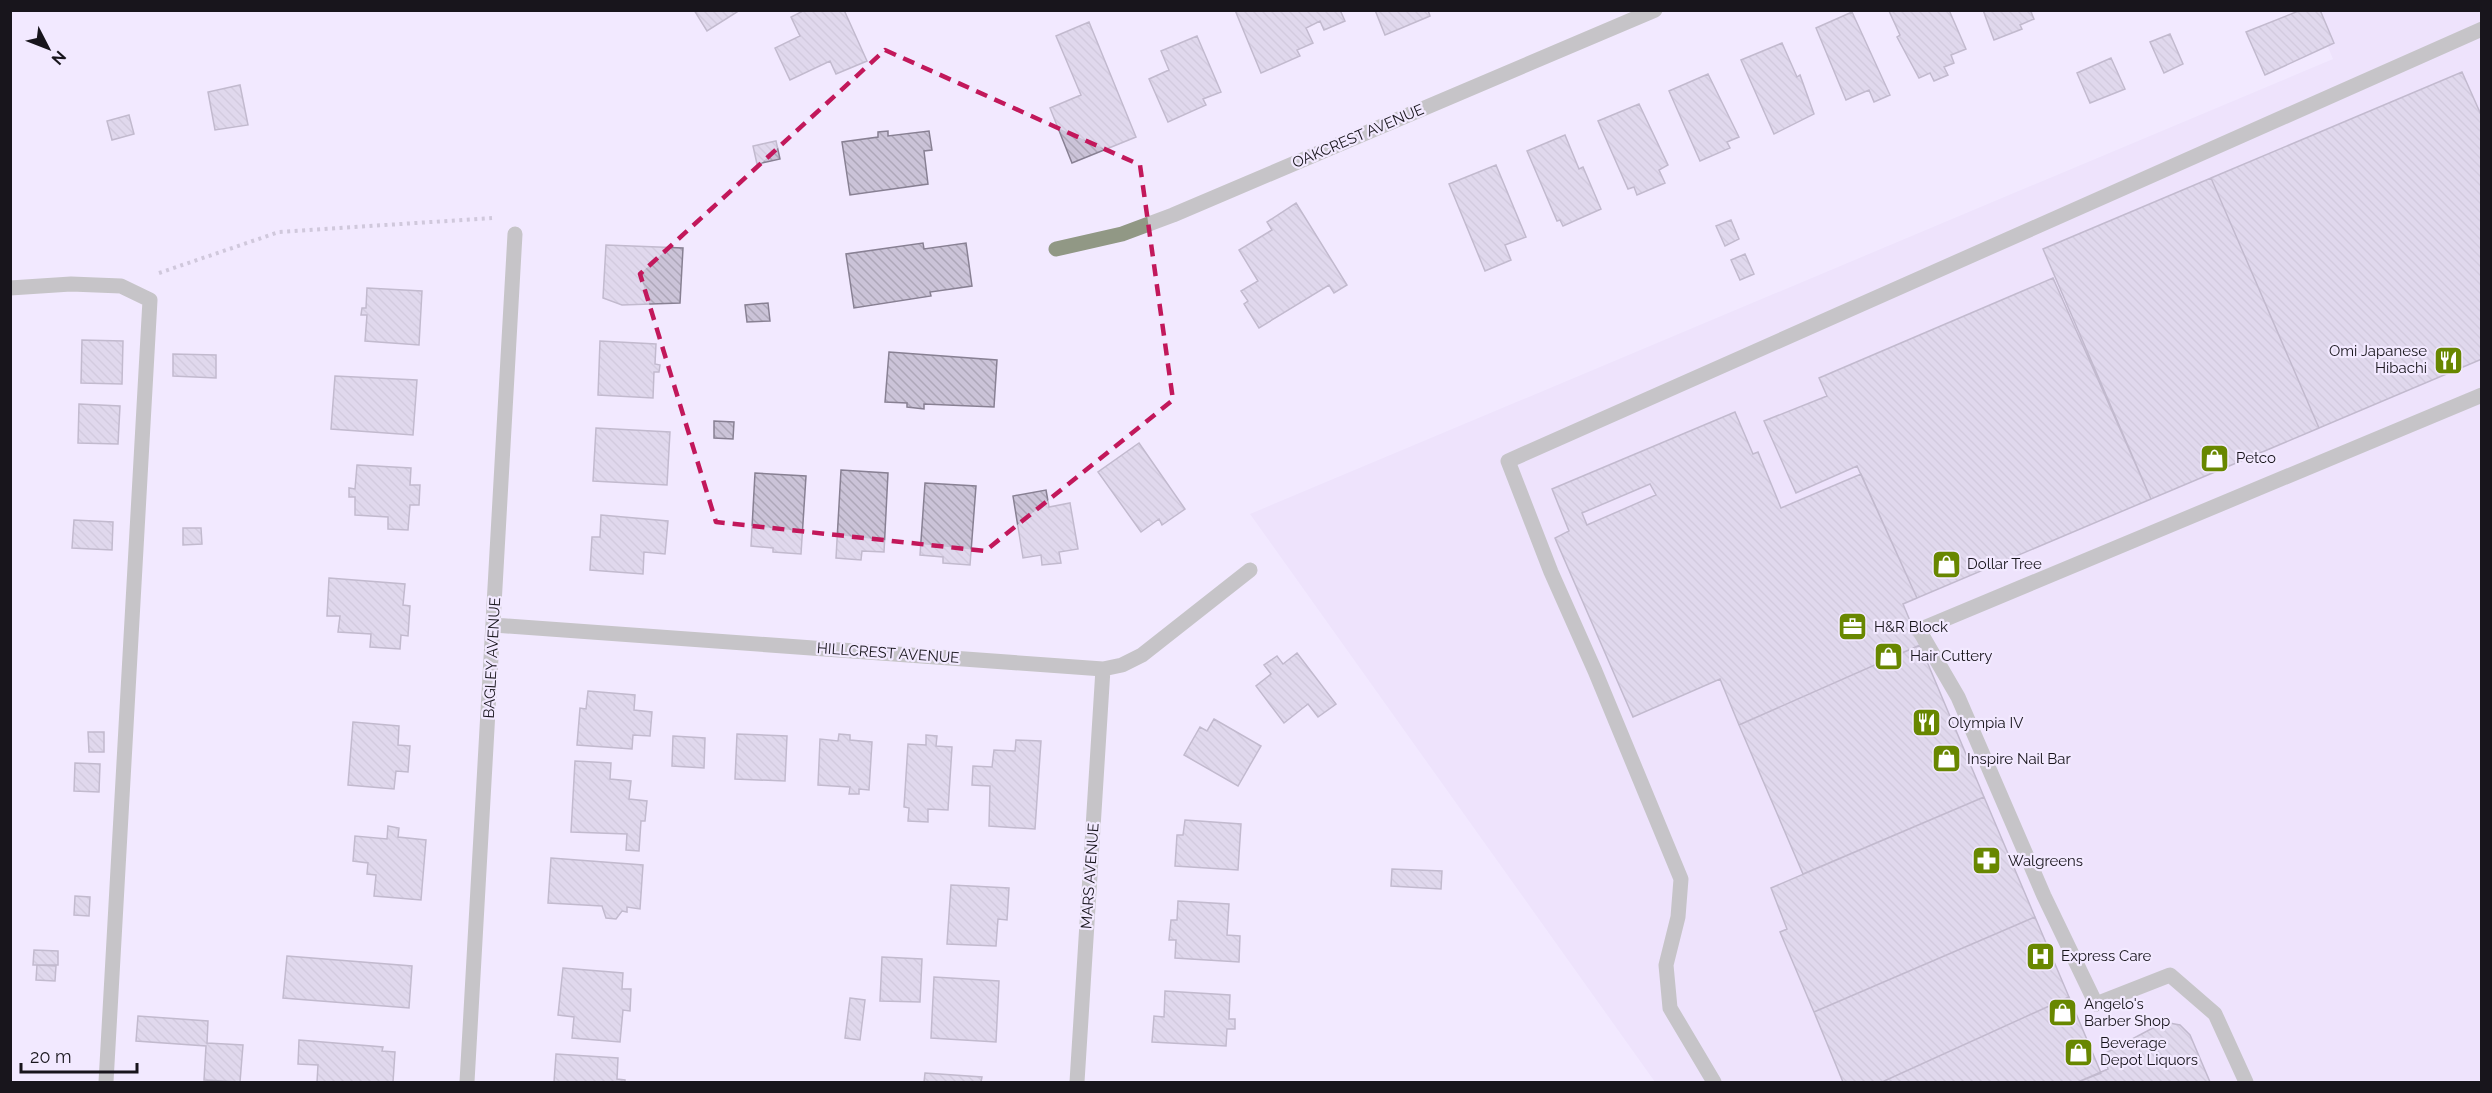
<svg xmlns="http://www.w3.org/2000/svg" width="2492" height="1093" font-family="Raleway,sans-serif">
	<defs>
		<pattern id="building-back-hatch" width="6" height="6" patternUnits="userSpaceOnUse" patternTransform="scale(1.5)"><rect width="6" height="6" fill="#cbc3d8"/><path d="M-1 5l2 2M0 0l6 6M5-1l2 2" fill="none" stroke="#aea7b9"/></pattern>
	</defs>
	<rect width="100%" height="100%" fill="#f2e9ff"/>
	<!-- built -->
	<path fill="#e8dcf9" d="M2313 11H2481V1082H1655L1250 514 2333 59Z"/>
	<!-- building -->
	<path fill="url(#building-back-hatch)" stroke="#888093" stroke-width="1.5" fill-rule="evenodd" d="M694 10H736L737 12 707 31Z
		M805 10H844L867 61 836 74 830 61 790 80 775 48 800 36 791 17Z
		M1235 10H1340L1345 21 1324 30 1320 21 1306 28 1313 43 1297 50 1300 56 1261 73Z
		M1375 10H1428L1430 16 1385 35Z
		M1949 10 1966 49 1951 55 1954 63 1944 67 1948 75 1934 81 1930 73 1919 78 1897 37 1900 35 1889 11Z
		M1983 10H2036L2031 12 2034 19 2020 25 2022 29 1994 40Z
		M2301 10H2320L2334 43 2265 75 2246 32Z
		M1852 12 1890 95 1874 102 1869 90 1846 100 1816 28Z
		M1089 22 1136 137 1072 163 1050 108 1081 95 1056 36Z
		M2170 34 2183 64 2164 73 2150 42Z
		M1197 36 1221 92 1203 99 1206 105 1168 122 1149 79 1169 70 1161 51Z
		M1782 43 1797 77 1800 75 1814 114 1774 134 1741 60Z
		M2111 58 2125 89 2090 103 2077 73Z
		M2462 72 2482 117V359L2319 428 2211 178Z
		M1708 74 1739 137 1727 142 1730 148 1700 161 1669 91Z
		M240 85 248 125 215 130 208 92Z
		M1639 104 1668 165 1659 170 1665 183 1637 195 1634 187 1628 189 1598 121Z
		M129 115 134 134 112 140 107 121Z
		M888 131V136L929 131 932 150 924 151 928 184 850 195 842 142 878 137V132Z
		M1565 135 1579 169 1583 167 1601 209 1563 226 1560 220 1557 221 1527 151Z
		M776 141 780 159 757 164 753 146Z
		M1496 165 1526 237 1505 245 1511 260 1485 271 1449 184Z
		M2211 178 2319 428 2151 499 2043 249Z
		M1296 203 1347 285 1334 293 1329 285 1259 328 1244 304 1248 301 1241 291 1258 281 1239 250 1272 230 1267 222Z
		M1731 220 1739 239 1725 246 1716 226Z
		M923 243 924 249 966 243 972 286 930 292 931 296 854 308 846 254Z
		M606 245 683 248 680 303 622 305 603 298Z
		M1745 254 1754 274 1740 280 1731 260Z
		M2053 278 2151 499 1917 598 1857 466 1796 493 1764 421 1827 396 1819 378Z
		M367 288 422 291 419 345 365 341 367 315H361L362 308H366Z
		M768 303 770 321 747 322 745 305Z
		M82 340 123 341 122 384 81 383Z
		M600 341 656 344 655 364 660 365 659 372H654L653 398 598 395Z
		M889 352 997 360 994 407 924 404V409L907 407V403L885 402Z
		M173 354 216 355V378L173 376Z
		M335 376 417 380 413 435 331 429Z
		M79 404 120 406 118 444 78 443Z
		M1735 412 1753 454 1758 452 1781 508 1861 474 1917 598 1903 604 1920 645 1739 725 1720 679 1633 717 1555 538 1569 531 1552 489ZM1650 484 1656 495 1587 525 1582 513Z
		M714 421 734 422 733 439 714 438Z
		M596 428 670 432 667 485 593 481Z
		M1139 443 1185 509 1162 525 1159 519 1141 532 1098 472Z
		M357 465 411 468 410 485H420L419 505H410L408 530 388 529V517L355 515V497H349V488L355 489Z
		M841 470 888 473 884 552 862 551 861 560 836 558Z
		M755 473 806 476 801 554 773 552V548L751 546Z
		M925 483 976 486 970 565 943 563V557L920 555Z
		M1046 490 1049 507 1070 503 1078 549 1059 552 1061 563 1042 565 1041 555 1023 558 1013 496Z
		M601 515 668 521 665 554 644 552 643 574 590 570 592 537H600Z
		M74 520 113 522 112 550 72 548Z
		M183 528H201L202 544 183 545Z
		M329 578 405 584 403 605 410 606 408 636 401 635 400 649 370 647 371 634 338 632 340 616H327Z
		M1920 645 1984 797 1803 874 1739 725Z
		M1297 653 1336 704 1318 717 1308 704 1284 723 1256 686 1271 674 1264 665 1277 656 1283 664Z
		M588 691 635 695 634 710 652 712 650 736 633 735 632 749 577 745 580 708 586 709Z
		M1214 719 1261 746 1238 786 1184 755 1200 727 1207 731Z
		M353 722 399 726 398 745 410 746 408 772 396 771 394 789 348 785Z
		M88 732H104V752H89Z
		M737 734 787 736 785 781 735 779Z
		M839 734 850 735V740L872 742 869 790 859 789V794H849L850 787 818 785 820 739 838 741Z
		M926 735 937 736 936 746 952 747 948 810 928 809V822L908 821 909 808 904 807 908 744 926 745Z
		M673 736 705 738 704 768 672 766Z
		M1016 740 1041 741 1035 829 989 826 990 786 972 785 973 766 992 767 994 750 1015 751Z
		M575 761 611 763 610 779 631 781 629 799 647 801 645 821H641L639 851 626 850 627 834 571 832Z
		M75 763 100 764 99 792 74 791Z
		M1984 797 2035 917 1814 1012 1780 932 1787 929 1771 888Z
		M1185 820 1241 824 1238 870 1175 866 1177 835H1183Z
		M388 826 399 828 398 837 426 840 421 900 374 896 376 875 367 874 368 863 353 861 355 836 387 839Z
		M551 858 643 865 640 909 627 907V912L622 911 616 919 606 918 602 906 548 903Z
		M1392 869 1442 871 1441 889 1391 886Z
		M951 885 1009 888 1007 920 998 919 996 946 947 944Z
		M75 896 90 897 89 916 74 915Z
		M1178 901 1229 904 1227 935 1240 936 1239 962 1175 958 1176 940H1169L1171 920H1177Z
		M2035 917 2069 997 1882 1082H1843L1814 1012Z
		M34 950 58 951V965H33Z
		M287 956 412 966 409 1008 283 998Z
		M882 957 922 959 920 1002 880 1001Z
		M37 965 56 966 55 981 36 980Z
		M563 968 623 973 622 989H631L630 1011 623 1010 620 1042 572 1038 574 1017 558 1015Z
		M934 977 999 981 996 1042 931 1038Z
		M1165 991 1230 995 1229 1019H1235V1029H1227L1226 1046 1152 1042 1154 1016 1164 1017Z
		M2069 997 2101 1073 2078 1082H1882Z
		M850 998 865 1000 860 1040 845 1038Z
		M138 1016 208 1021 207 1043 243 1045 240 1082 204 1080 206 1046 136 1041Z
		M2164 1022 2180 1025 2190 1035 2210 1082H2078L2108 1069 2104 1054Z
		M299 1040 383 1047 382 1051 395 1052 393 1082H317L318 1065 298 1064Z
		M556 1054 618 1058 617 1079 625 1080V1082H554Z
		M925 1073 982 1077 981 1082H924Z"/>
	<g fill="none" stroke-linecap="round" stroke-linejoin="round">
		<!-- path -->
		<path stroke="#a7a0b1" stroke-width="4" stroke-dasharray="3 4.5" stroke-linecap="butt" d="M159 273 279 232 492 218"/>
		<!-- lane -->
		<path stroke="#919885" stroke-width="15" d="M10 288 71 284 121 286 150 300 106 1082
			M1714 1082 1670 1008 1666 965 1678 917 1681 879 1595 671 1551 572 1508 461 2482 29
			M2246 1082 2215 1014 2170 975 2096 1004 2044 896 1958 697 1919 630 2482 395"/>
		<!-- street -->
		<path stroke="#919885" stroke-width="15" d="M1056 249 1122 234 1173 215 1655 10
			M494 625 1103 669 1122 665 1142 655 1250 570
			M467 1082 515 234
			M1077 1082 1103 669"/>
	</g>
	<!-- marked area -->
	<path d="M0 0H2492V1093H0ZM885 50 1140 165 1173 400 985 551 716 522 640 274Z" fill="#f2e9ff" fill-opacity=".55" fill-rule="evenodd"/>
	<path fill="none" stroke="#c2185b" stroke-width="4.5" stroke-dasharray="12 8" stroke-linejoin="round" d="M885 50 1140 165 1173 400 985 551 716 522 640 274Z"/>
	<!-- icons -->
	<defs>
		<symbol id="restaurant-square" viewBox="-11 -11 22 22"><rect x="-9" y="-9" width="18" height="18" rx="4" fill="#688700" stroke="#f2e9ff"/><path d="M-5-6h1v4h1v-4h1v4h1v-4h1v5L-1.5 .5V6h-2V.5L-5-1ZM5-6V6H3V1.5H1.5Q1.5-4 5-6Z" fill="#fff"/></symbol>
		<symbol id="shop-square" viewBox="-11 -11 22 22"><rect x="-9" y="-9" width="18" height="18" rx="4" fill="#688700" stroke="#f2e9ff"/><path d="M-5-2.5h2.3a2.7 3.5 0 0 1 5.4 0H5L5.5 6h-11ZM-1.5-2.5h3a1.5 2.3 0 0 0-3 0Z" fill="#fff"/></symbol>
		<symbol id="office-square" viewBox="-11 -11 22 22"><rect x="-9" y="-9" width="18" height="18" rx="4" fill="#688700" stroke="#f2e9ff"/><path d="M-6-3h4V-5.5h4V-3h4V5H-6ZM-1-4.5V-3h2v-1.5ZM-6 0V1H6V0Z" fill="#fff"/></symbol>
		<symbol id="pharmacy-square" viewBox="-11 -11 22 22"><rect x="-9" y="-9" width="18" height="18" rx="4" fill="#688700" stroke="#f2e9ff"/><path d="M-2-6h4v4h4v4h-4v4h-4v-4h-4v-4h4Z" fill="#fff"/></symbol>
		<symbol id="hospital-square" viewBox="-11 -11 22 22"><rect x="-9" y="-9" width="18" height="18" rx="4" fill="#688700" stroke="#f2e9ff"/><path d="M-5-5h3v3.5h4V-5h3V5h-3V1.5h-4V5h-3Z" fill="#fff"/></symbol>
	</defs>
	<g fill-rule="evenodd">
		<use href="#restaurant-square" x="2432" y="344" width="33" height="33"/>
		<use href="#shop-square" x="2198" y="442" width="33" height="33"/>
		<use href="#shop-square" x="1930" y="548" width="33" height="33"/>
		<use href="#office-square" x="1836" y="610" width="33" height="33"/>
		<use href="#shop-square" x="1872" y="640" width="33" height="33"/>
		<use href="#restaurant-square" x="1910" y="706" width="33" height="33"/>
		<use href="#shop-square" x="1930" y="742" width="33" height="33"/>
		<use href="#pharmacy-square" x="1970" y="844" width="33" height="33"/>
		<use href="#hospital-square" x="2024" y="940" width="33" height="33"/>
		<use href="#shop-square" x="2046" y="996" width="33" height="33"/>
		<use href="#shop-square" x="2062" y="1036" width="33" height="33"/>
	</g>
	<g text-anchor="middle" stroke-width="4.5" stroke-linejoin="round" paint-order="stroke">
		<!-- street labels -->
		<g font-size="15" fill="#18151c" stroke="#f2e9ff">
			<text transform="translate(1358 136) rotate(-23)" y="5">OAKCREST AVENUE</text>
			<text transform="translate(888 653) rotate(4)" y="5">HILLCREST AVENUE</text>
			<text transform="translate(492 658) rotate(-87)" y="5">BAGLEY AVENUE</text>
			<text transform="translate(1090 876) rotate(-86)" y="5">MARS AVENUE</text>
		</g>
		<!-- poi labels -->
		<g font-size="15" fill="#18151c" stroke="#f2e9ff" text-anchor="start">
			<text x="2427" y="356" text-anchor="end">Omi Japanese<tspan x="2427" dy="17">Hibachi</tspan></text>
			<text x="2236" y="463">Petco</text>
			<text x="1967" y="569">Dollar Tree</text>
			<text x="1874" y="632">H&amp;R Block</text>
			<text x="1910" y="661">Hair Cuttery</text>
			<text x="1948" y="728">Olympia IV</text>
			<text x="1967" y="764">Inspire Nail Bar</text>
			<text x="2008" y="866">Walgreens</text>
			<text x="2061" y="961">Express Care</text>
			<text x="2084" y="1009">Angelo's<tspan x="2084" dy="17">Barber Shop</tspan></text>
			<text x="2100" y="1048">Beverage<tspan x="2100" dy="17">Depot Liquors</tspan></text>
		</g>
	</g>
	<!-- border -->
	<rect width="2492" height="1093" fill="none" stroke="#18151c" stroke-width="24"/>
	<!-- north arrow -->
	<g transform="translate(48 48) rotate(132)" stroke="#f2e9ff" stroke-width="4.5" paint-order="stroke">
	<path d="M0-4.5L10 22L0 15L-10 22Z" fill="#18151c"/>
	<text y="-9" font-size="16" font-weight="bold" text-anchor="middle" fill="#18151c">N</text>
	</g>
	<!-- scale -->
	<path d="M21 1063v9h116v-9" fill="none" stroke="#18151c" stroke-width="3"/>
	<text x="30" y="1063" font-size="18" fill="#18151c" stroke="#f2e9ff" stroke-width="4.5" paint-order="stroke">20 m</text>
</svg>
